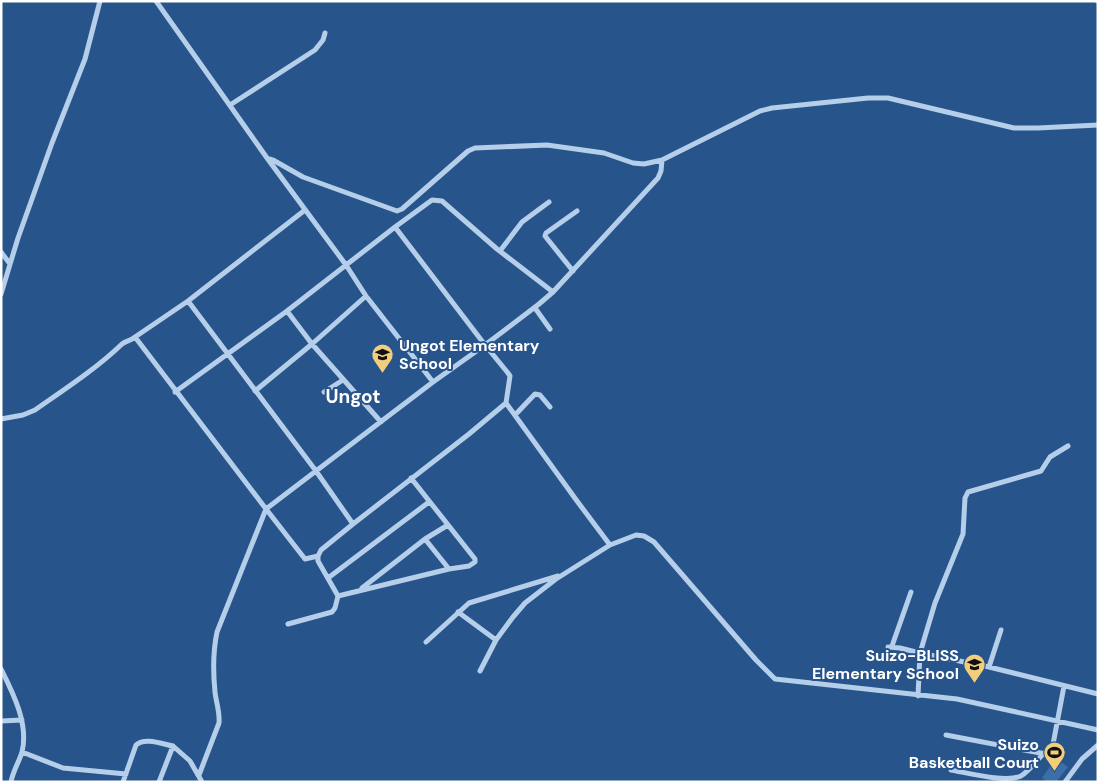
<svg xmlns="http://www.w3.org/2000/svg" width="1099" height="783" font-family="'DM Sans',sans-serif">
	<rect width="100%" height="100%" fill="#27548b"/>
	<!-- green -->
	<path fill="#3c6ea7" d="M1056 758 1068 767 1056 782H1048L1042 778Z"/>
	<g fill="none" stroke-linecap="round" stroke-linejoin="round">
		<!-- stream -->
		<path stroke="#aac9ea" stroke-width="1" d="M1094 1 1098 4"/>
		<!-- minor -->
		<path stroke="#b5ceea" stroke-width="5" d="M156 1 267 158 346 265 366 296 433 382 485 345 508 373 510 376 506 403 577 501 610 545
			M230 105 315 50 323 40 325 33
			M267 158 273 160 303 177 397 211 402 209 468 151 475 148 547 145 604 153 633 163 644 164 662 160 760 111 772 108 868 98H888L1014 128H1038L1098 125
			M305 210 188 301 135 337 266 509 433 382
			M395 227 485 345 539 304 553 292 658 178 661 171 662 160
			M500 251 522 222 549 202
			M1 252 10 264
			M573 271 545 236 546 233 577 211
			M1 294 18 238 52 143 85 59 100 1
			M188 301 316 471 353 524
			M535 308 550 329
			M287 311 312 344 381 422
			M255 391 312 344 366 296
			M175 392 287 311 395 227 432 200 442 201 497 249 553 292
			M324 392 343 380
			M515 415 535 394 540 395 550 407
			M1 419 23 415 35 410C65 389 96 369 122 344 127 340 131 341 135 337
			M266 509 305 559 318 556
			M425 539 449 569
			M328 578 429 502
			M362 588 425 539 448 525
			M338 596 318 561V556L321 550 353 524 469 434 506 403
			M338 596 449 569 469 566 475 562V559L411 478
			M458 612 496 640
			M288 624 332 612 335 608 338 596
			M426 642 469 603 558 576
			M892 646 911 592
			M888 647 900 648 920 653 935 603 963 534 965 498 968 492 1041 471 1050 457 1068 446
			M989 667 1001 630
			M1 669C13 693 29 724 22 752 19 762 13 771 11 782
			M480 671 496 640 513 617 525 603 556 579 610 545 636 535 644 536 654 542 756 660 775 679 957 699 1098 730
			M918 696 920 653 989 667 1098 694
			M1 721 22 720
			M946 735 1051 755 1064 686
			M173 746 190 761 202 782
			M22 752 63 768 126 774
			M951 770C968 773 1006 783 1021 776 1030 770 1037 760 1044 753
			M199 775 219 723C220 712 216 702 215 692 213 672 213 651 217 632L266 509
			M123 782 136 745C145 737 162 744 173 746
			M159 782 173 746
			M1065 782 1082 759 1098 745"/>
	</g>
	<!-- icons -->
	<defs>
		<symbol id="school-pin" viewBox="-11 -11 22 30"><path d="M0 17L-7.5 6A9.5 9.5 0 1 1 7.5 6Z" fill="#f2ce7b" stroke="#27548b"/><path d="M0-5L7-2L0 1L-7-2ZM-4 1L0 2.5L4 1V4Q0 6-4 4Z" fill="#111"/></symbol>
		<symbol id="stadium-pin" viewBox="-11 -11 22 30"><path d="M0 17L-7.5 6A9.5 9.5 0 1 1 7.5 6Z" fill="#f2ce7b" stroke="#27548b"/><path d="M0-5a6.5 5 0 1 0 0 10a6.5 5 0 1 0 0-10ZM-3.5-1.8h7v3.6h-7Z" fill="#111"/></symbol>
	</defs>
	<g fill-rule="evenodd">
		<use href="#school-pin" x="370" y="342" width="25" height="34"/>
		<use href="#school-pin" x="962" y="652" width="25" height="34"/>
		<use href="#stadium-pin" x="1042" y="740" width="25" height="34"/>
	</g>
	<g text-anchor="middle" stroke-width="4" stroke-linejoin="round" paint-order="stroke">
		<!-- poi labels -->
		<g font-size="16" font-weight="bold" fill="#fff" stroke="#27548b" text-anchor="end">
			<text x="399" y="351" text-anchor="start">Ungot Elementary<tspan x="399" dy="18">School</tspan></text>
			<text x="959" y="661">Suizo-BLISS<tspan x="959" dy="18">Elementary School</tspan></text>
			<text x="1039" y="750">Suizo<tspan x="1039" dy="18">Basketball Court</tspan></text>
		</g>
		<!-- quarter labels -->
		<g font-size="19" font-weight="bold" fill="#fff" stroke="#27548b">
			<text x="353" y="403">Ungot</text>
		</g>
	</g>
	<!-- border -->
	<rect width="1099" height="783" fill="none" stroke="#ffffff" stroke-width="5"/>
</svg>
